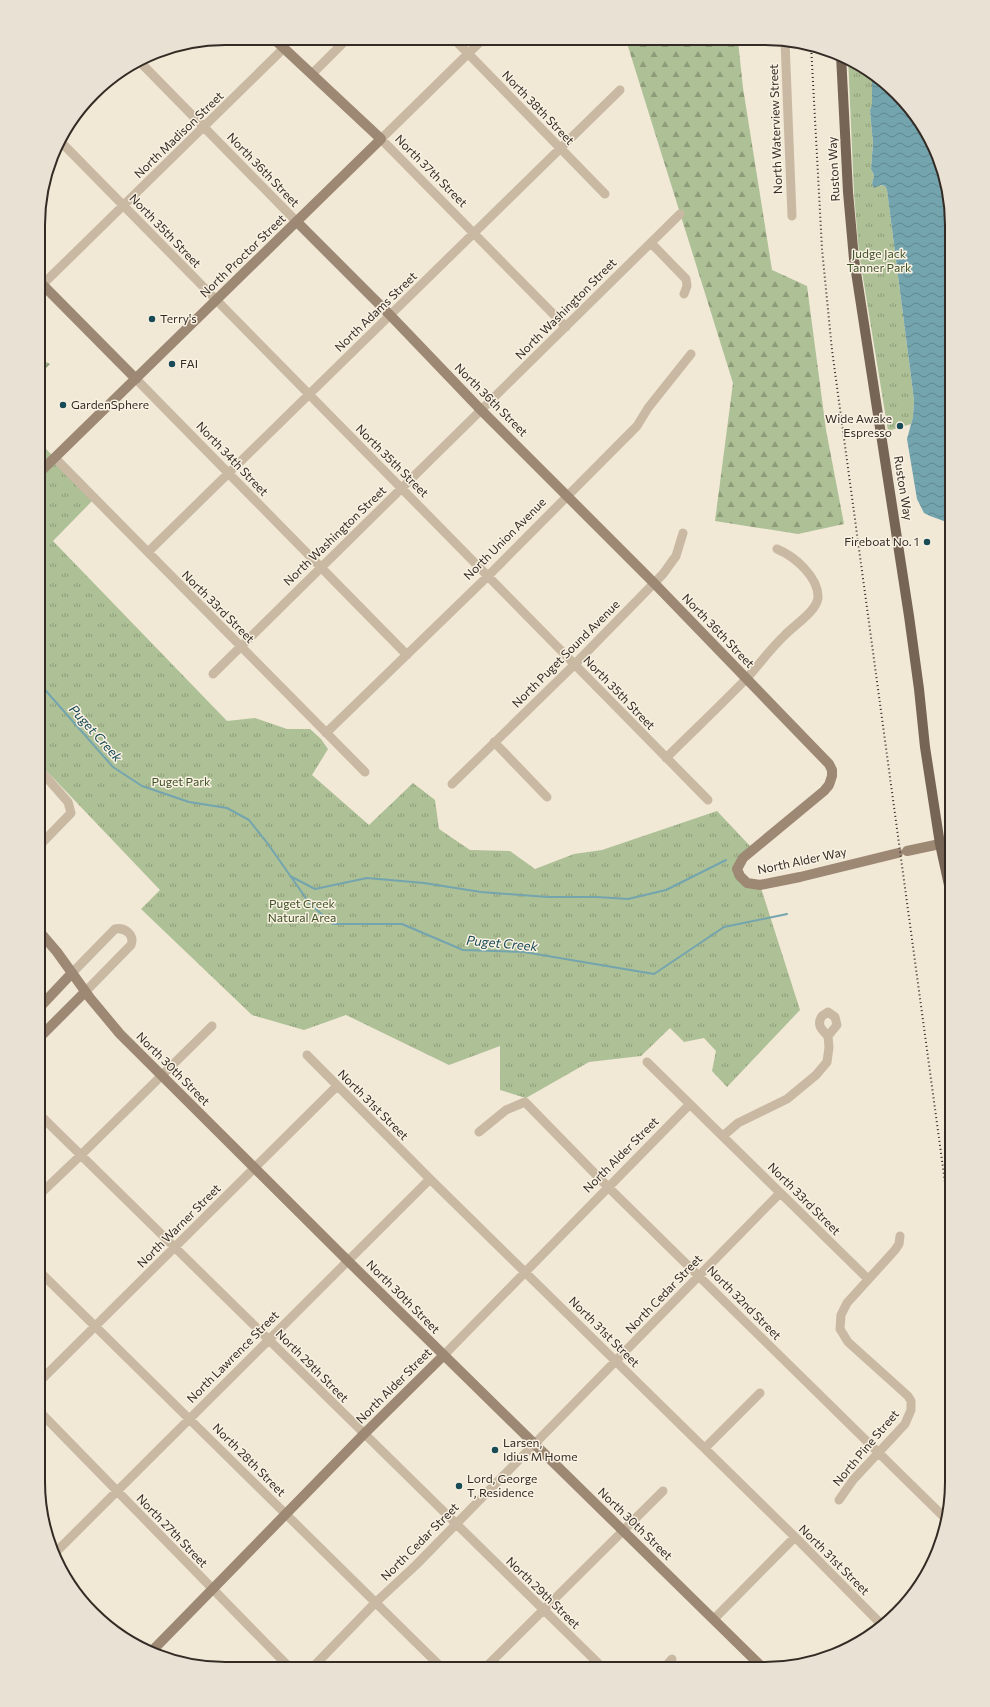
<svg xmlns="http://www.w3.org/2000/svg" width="990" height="1707" font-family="Commissioner,sans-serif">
	<defs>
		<pattern id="forest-firs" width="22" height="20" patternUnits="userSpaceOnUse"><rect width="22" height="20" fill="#adc096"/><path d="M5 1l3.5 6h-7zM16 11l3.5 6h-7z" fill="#8e9c7a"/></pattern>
		<pattern id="park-tufts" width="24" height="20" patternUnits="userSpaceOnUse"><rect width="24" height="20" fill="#adc096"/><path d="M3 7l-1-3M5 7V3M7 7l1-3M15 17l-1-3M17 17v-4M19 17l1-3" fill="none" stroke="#8e9c7a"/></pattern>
		<pattern id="water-waves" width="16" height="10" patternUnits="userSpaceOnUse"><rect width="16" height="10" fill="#74a5af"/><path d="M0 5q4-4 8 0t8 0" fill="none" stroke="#60878e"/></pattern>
	</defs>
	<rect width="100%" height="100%" fill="#f1e8d6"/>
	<!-- forest -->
	<path fill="url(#forest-firs)" d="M626 40 738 41 743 88 772 270 807 286 826 430 844 524 798 534 715 521 733 383Z
		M39 358 50 364 39 375Z"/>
	<!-- park -->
	<path fill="url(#park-tufts)" d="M848 57 872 73V105L870 110 873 143 871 169 874 175 872 184 885 186 887 190 914 400 913 417 911 424 888 431 859 253 854 193Z
		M39 442 95 498 53 541 227 721 255 718 287 729H310L321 739 328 749 312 775 369 825 413 783 435 800 439 829 470 850 510 851 535 869 574 854 602 850 717 811 750 846 735 870 761 888 800 1010 727 1087 712 1071 716 1051 704 1038 684 1042 670 1028 641 1056 589 1062 526 1098 500 1090V1046L449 1065 346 1015 304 1030 252 1015 141 909 160 890 39 763Z"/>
	<!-- water -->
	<path fill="url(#water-waves)" d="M872 73 888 84 920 121 942 165 952 225V524L930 516 924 513 917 499 907 439 913 417 914 400 887 190 885 186 881 185 874 188 872 184 874 175 871 169 873 143 870 110 872 105Z"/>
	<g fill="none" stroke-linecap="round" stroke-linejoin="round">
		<!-- stream -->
		<path stroke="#74a5af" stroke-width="2" d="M39 683 113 767 142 786 189 802 227 808 249 820 268 844 310 904 333 924H402L463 950 524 952 654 974 724 927 787 914
			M290 876 315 889 367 878 424 883 481 892 548 897H597L628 899 666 890 726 860"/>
		<!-- street -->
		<path stroke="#c9b9a2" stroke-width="9" d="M454 39 605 194
			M482 40 381 139 566 327
			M785 41 792 216
			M139 61 297 222
			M312 74 347 39
			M59 140 708 800
			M651 243 686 279 687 286 684 294
			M39 288 283 49
			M136 379 407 655
			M55 458 365 772
			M148 552 620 90
			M213 674 680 214
			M326 733 488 576 637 426 648 408 691 354
			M494 742 547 797
			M666 758C692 732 720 706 746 679 759 665 770 649 784 636 793 626 816 612 818 598 819 577 794 556 777 549
			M452 784 575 664 663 574 676 556 683 533
			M39 846 71 813 68 802 39 769
			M72 973 115 929C125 927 135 935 131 945L85 992
			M307 1055 430 1179 795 1537 883 1626
			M647 1062 868 1279
			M38 1113 604 1669
			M479 1132 506 1110 525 1102 608 1187 946 1519
			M723 1136 738 1123 787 1099 816 1075 827 1062 829 1047 828 1036 837 1025 835 1017 828 1012 822 1016C816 1025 822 1030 828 1036
			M38 1196 81 1155 212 1026
			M38 1270 442 1668
			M444 1355 690 1104
			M38 1383 337 1086
			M38 1410 290 1668
			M705 1448 760 1393
			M839 1500 853 1480 905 1424 911 1410V1401L908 1396 848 1342 840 1329 841 1315 847 1303 895 1250 899 1244 900 1236
			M54 1554 430 1179
			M714 1619 795 1537
			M312 1668 375 1603 416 1565 780 1193
			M485 1668 663 1491
			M663 1669 672 1659"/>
		<!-- secondary -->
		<path stroke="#9d8874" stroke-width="10" d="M297 222 390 315 481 410 654 583 829 764 832 770V776L829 785 824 791 743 858 737 869 740 876 747 883 760 885 800 877 898 853
			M39 281 136 379
			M39 473 381 139 273 38
			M907 851 940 844
			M39 931 57 952 90 998 120 1034 348 1261 764 1669
			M39 1008 72 973
			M39 1038 85 992
			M151 1652 364 1434 444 1355"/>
		<!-- primary -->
		<path stroke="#766455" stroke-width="10" d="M841 55 848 192 854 259 909 616 919 689 925 747 940 844 952 899"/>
		<!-- rail -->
		<path stroke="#342b25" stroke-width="2" stroke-dasharray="1 3" stroke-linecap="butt" d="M811 45 822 249 832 350 952 1234"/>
	</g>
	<!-- markers -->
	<g fill="#194b56" stroke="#f9f1e2" stroke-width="1.5">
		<circle cx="152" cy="319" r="4"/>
		<circle cx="172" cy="364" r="4"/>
		<circle cx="63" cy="405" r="4"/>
		<circle cx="900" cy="426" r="4"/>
		<circle cx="927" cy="542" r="4"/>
		<circle cx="495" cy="1450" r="4"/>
		<circle cx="459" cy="1486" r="4"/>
	</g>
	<g text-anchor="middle" stroke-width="3" stroke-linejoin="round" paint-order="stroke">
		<!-- street labels -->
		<g font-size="12" fill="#342b25" stroke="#f9f1e2">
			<text transform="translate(538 108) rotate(46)" y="4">North 38th Street</text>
			<text transform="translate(776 129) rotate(-92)" y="4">North Waterview Street</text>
			<text transform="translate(179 135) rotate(-44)" y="4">North Madison Street</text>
			<text transform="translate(834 169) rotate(-93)" y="4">Ruston Way</text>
			<text transform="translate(263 170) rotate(46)" y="4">North 36th Street</text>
			<text transform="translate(431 171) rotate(45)" y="4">North 37th Street</text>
			<text transform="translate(165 231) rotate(46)" y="4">North 35th Street</text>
			<text transform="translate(243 256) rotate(-44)" y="4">North Proctor Street</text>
			<text transform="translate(566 309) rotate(-45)" y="4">North Washington Street</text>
			<text transform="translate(376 312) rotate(-44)" y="4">North Adams Street</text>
			<text transform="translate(491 400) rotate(45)" y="4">North 36th Street</text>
			<text transform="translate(232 459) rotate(46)" y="4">North 34th Street</text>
			<text transform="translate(392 461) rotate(45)" y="4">North 35th Street</text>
			<text transform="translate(903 488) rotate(81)" y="4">Ruston Way</text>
			<text transform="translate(335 536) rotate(-44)" y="4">North Washington Street</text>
			<text transform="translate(505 539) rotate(-45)" y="4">North Union Avenue</text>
			<text transform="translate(218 607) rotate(45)" y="4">North 33rd Street</text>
			<text transform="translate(718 631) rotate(46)" y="4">North 36th Street</text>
			<text transform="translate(566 654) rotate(-45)" y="4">North Puget Sound Avenue</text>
			<text transform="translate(619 693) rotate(46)" y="4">North 35th Street</text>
			<text transform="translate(802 861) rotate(-12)" y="4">North Alder Way</text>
			<text transform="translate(173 1069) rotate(45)" y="4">North 30th Street</text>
			<text transform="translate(373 1105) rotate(45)" y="4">North 31st Street</text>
			<text transform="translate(621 1155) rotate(-45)" y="4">North Alder Street</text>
			<text transform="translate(804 1199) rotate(45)" y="4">North 33rd Street</text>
			<text transform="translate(179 1226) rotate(-45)" y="4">North Warner Street</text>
			<text transform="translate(664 1294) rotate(-46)" y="4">North Cedar Street</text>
			<text transform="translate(403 1297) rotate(45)" y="4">North 30th Street</text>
			<text transform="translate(744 1303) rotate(45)" y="4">North 32nd Street</text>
			<text transform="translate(604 1332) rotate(45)" y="4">North 31st Street</text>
			<text transform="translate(233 1357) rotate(-45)" y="4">North Lawrence Street</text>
			<text transform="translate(312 1366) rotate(45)" y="4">North 29th Street</text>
			<text transform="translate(394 1386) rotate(-45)" y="4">North Alder Street</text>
			<text transform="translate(866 1448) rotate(-50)" y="4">North Pine Street</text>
			<text transform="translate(249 1460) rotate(45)" y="4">North 28th Street</text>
			<text transform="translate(635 1524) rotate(44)" y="4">North 30th Street</text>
			<text transform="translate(172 1531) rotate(46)" y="4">North 27th Street</text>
			<text transform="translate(420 1542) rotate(-45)" y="4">North Cedar Street</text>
			<text transform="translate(834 1560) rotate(45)" y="4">North 31st Street</text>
			<text transform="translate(543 1593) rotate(44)" y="4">North 29th Street</text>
		</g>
		<!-- park labels -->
		<g font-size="12" fill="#3e5228" stroke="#f9f1e2">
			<text x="879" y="258">Judge Jack<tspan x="879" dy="14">Tanner Park</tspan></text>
			<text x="181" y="786">Puget Park</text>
			<text x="302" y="908">Puget Creek<tspan x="302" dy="14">Natural Area</tspan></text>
		</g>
		<!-- poi labels -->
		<g font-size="12" fill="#342b25" stroke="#f9f1e2" text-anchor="start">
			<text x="160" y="323">Terry's</text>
			<text x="180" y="368">FAI</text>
			<text x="71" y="409">GardenSphere</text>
			<text x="892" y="423" text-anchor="end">Wide Awake<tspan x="892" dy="14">Espresso</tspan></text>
			<text x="919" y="546" text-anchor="end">Fireboat No. 1</text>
			<text x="503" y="1447">Larsen,<tspan x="503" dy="14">Idius M Home</tspan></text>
			<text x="467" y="1483">Lord, George<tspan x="467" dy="14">T, Residence</tspan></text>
		</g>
		<!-- water labels -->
		<g font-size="13" font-style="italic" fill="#194b56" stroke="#f9f1e2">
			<text transform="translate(96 733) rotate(48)" y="5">Puget Creek</text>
			<text transform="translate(502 943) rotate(5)" y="5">Puget Creek</text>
		</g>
	</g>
	<!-- crop -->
	<path d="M0 0H990V1707H0ZM225 45H765A180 180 0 0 1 945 225V1482A180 180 0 0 1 765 1662H225A180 180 0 0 1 45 1482V225A180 180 0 0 1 225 45Z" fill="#e9e1d3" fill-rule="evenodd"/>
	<path fill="none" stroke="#342b25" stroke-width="2" d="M225 45H765A180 180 0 0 1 945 225V1482A180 180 0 0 1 765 1662H225A180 180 0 0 1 45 1482V225A180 180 0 0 1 225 45Z"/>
</svg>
